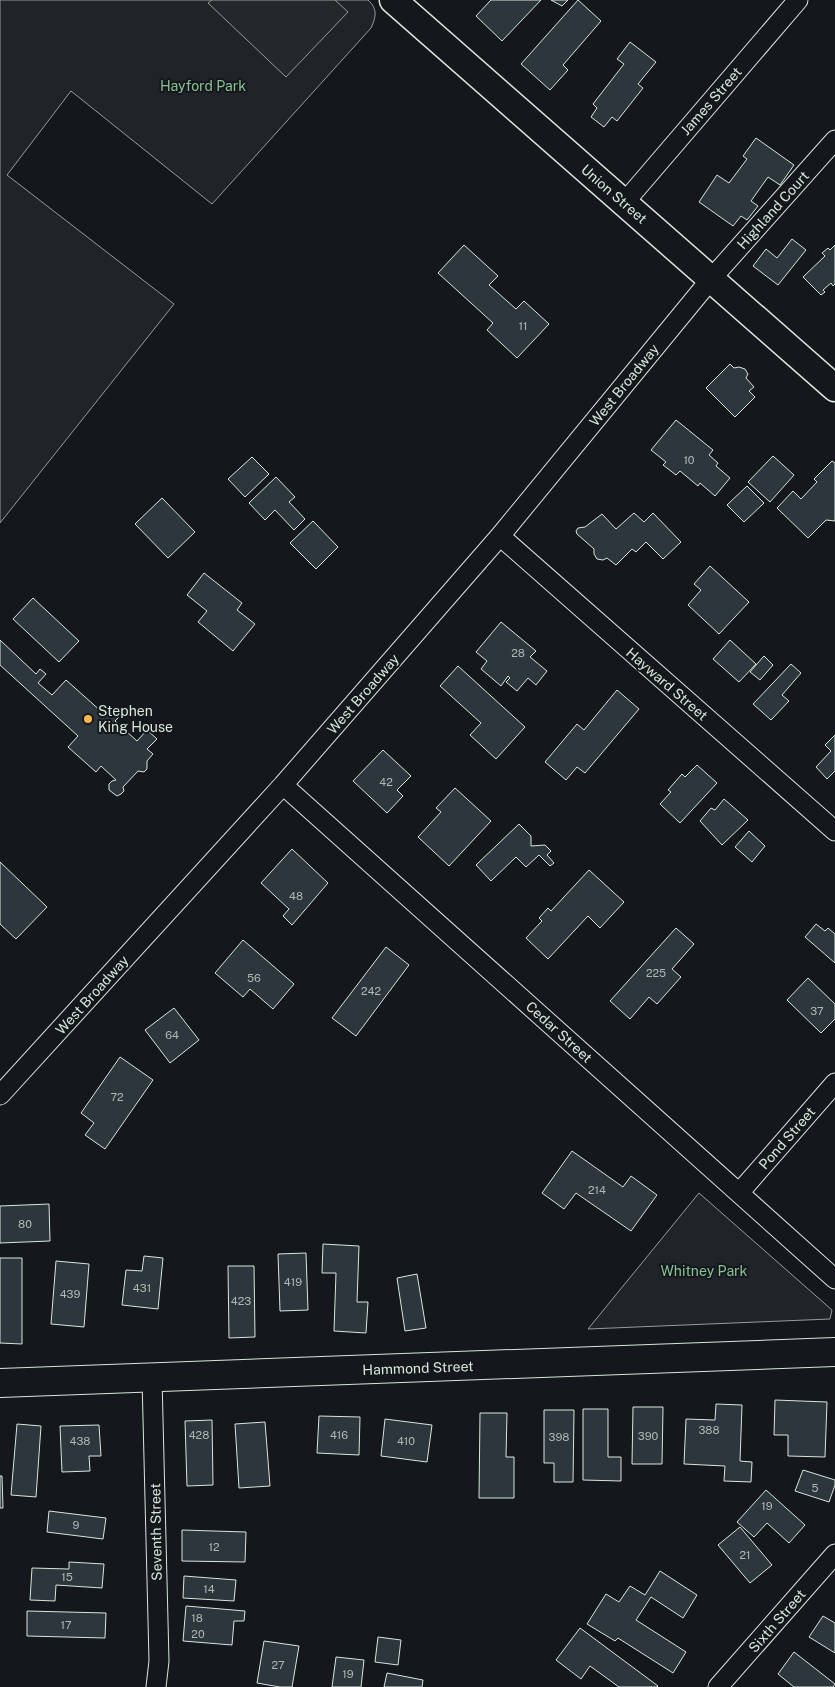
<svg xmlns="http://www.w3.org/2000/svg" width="835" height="1687" font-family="'Public Sans',sans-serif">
	<rect width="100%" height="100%" fill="#14181c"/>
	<!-- green -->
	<path fill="#202428" stroke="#939e99" d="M0 0H368C378 9 376 17 371 28L212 204 71 91 7 175 174 304 0 523Z
		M699 1193 832 1310 830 1319 588 1329Z"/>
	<!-- parking -->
	<path fill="#24282b" stroke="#939e99" d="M212 0H335L348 12 286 77 208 3Z"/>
	<!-- building -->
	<path fill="#2c363c" stroke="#d8e6dc" d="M491 0H541L502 41 476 16Z
		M551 0H568L562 6Z
		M578 0 601 21 563 65 568 70 550 90 521 64Z
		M630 42 656 62 638 84 643 88 617 121 612 117 604 127 591 117 597 108 593 104 624 64 617 59Z
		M756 138 794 165 780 185 768 177 751 201 758 206 747 220 741 216 733 226 699 202 717 175 729 183 747 159 743 156Z
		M792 239 806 250 778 285 753 266 766 249 777 258Z
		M464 245 498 276 489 285 516 309 524 301 549 324 517 358 487 330 493 323 438 273Z
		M835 245V284L833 286 831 283 823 290 825 292 821 295 803 277 825 256 822 253 828 248 830 250Z
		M730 364 734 368 739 367 745 369 748 374 746 378 754 387 749 391 755 397 735 417 706 388Z
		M676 420 713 450 709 455 718 463 716 466 730 478 715 496 700 483 698 486 680 471 676 475 663 465 666 462 651 450Z
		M773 456 794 475 770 502 748 482Z
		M252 457 269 474 245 497 228 479Z
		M832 461 835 463V521L826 520 808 538 777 508 793 491 801 499 817 482 814 479Z
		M276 477 295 497 289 502 305 519 294 530 275 510 265 520 249 503Z
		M747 486 764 503 744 522 727 505Z
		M162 498 195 532 168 558 135 524Z
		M634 513 644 522 653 513 681 542 663 559 646 542 636 552 632 549 616 565 607 558 603 560 597 559 594 554V549L577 534 576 531 578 528 585 527 602 514 616 529Z
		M313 521 338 547 316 569 290 543Z
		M710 566 749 602 719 634 688 605 701 590 694 584Z
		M204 573 242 603 237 610 255 624 233 651 198 622 207 611 187 595Z
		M33 598 79 641 59 662 13 619Z
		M501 622 536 651 530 657 547 671 536 685 528 678 517 691 506 682 510 678 508 676 501 686 481 669 487 661 476 652Z
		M0 640 36 674 40 669 46 674 38 683 52 695 66 680 103 713 108 707 119 717 115 721 137 741 147 730 157 739 147 749 153 754 147 761V769L144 772 138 771 123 787 124 791 121 794 117 796 109 790V784L112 781 116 780 101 766 96 772 68 747 78 736 0 665Z
		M730 640 756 664 739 682 713 659Z
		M764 656 773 665 760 680 750 672Z
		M791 664 801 673 782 695 789 701 771 720 753 704Z
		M458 666 525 727 496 759 470 735 481 723 440 686Z
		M617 690 639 709 585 773 577 767 566 780 545 762 577 724 584 730Z
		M835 735V771L827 779 816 767 831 751 825 745Z
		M383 750 411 776 397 790 403 796 387 813 353 781Z
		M697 765 717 783 680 823 660 804 671 792 668 790 682 774 685 777Z
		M455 788 491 821 449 866 418 837 441 812 436 808Z
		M724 799 748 820 722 845 700 821 711 808 715 810Z
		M519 824 531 836V846L545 845 551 851 547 855 554 863 550 866 539 855 526 867 516 857 491 881 476 865Z
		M749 831 765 846 752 862 735 847Z
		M292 849 328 883 292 925 283 916 289 909 261 883Z
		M0 862 47 907 16 939 0 924Z
		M589 870 624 902 600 928 588 916 548 959 526 938 542 921 539 918 548 908 551 911Z
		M816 924 825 931 828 928 835 934V963L805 937Z
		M676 928 694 944 672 969 681 977 657 1004 649 997 630 1019 610 1001Z
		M243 940 294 984 273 1009 250 989 243 997 215 973Z
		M386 947 409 965 356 1036 332 1018Z
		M808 978 835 1004V1019L821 1033 787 1000Z
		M174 1008 199 1040 170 1063 145 1030Z
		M120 1057 153 1080 105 1149 85 1135 94 1123 81 1113Z
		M572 1151 623 1187 631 1176 657 1195 631 1231 576 1193 564 1209 542 1193Z
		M49 1204 50 1241 0 1243V1206Z
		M323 1244 359 1246 357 1302H368L366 1333 334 1331 336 1273H322Z
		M306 1253 308 1310 280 1311 278 1254Z
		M144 1256 163 1258 158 1309 122 1305 126 1270 142 1271Z
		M0 1258H22V1344L0 1343Z
		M56 1261 89 1264 84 1327 51 1324Z
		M228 1266H254L255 1337 229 1338Z
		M417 1274 426 1328 405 1331 397 1278Z
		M775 1400 827 1402 825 1457 788 1456V1435H774Z
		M716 1404 742 1405 740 1461 752 1462 751 1482 724 1481 725 1466 684 1464 686 1419 715 1420Z
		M633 1407H663L662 1464H632Z
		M583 1409H608V1457H621V1481L583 1480Z
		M544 1410H574L573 1482H554V1463H544Z
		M480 1413H507L506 1457H514V1498H479Z
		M319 1416 360 1417 359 1455 317 1453Z
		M385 1419 432 1425 427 1462 381 1456Z
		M212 1420 213 1485 187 1486 185 1421Z
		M265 1422 270 1486 239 1488 235 1424Z
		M17 1424 41 1426 36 1497 11 1495Z
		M99 1425 101 1456H89L90 1471 62 1472 60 1426Z
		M803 1470 835 1480V1485L829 1502 795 1491Z
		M0 1476H2L3 1508H0Z
		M766 1490 805 1525 789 1543 767 1523 754 1537 737 1522Z
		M49 1511 106 1518 103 1539 47 1532Z
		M740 1527 772 1565 750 1583 718 1545Z
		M182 1530 246 1532 245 1562 182 1561Z
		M69 1562 104 1564 102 1588 56 1585 55 1601 30 1600 32 1568 69 1569Z
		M660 1571 697 1595 683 1618 651 1597 636 1620 686 1652 673 1673 618 1638 615 1641 587 1624 606 1594 619 1602 630 1586 645 1595Z
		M184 1576 236 1580 234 1601 183 1598Z
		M186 1606 245 1611 244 1621H234L232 1645 183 1641Z
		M27 1611 106 1613 105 1638 27 1636Z
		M823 1616 835 1623V1653L809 1637Z
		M580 1628 658 1686 657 1687H619L590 1666 581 1679 556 1660Z
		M378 1637 401 1640 398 1665 375 1662Z
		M264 1641 299 1646 292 1687H280L257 1683Z
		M794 1652 835 1684 833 1687H794L778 1674Z
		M336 1657 364 1660 361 1687H332Z
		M387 1673 423 1680 422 1687H384Z"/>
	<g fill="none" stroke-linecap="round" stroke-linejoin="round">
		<defs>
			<path id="street" d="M624 203 798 0
				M500 536 835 831
				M283 785 835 1279
				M0 1095 283 785 500 536 711 279 835 140
				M739 1193 835 1083
				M152 1378 159 1661 156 1687
				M718 1687 835 1554"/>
			<path id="secondary" d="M393 0 835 388"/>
			<path id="primary" d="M0 1383 835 1352"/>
		</defs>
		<!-- street casing -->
		<use href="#street" stroke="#d8e6dc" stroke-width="21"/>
		<!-- secondary casing -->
		<use href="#secondary" stroke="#d8e6dc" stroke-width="29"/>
		<!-- primary casing -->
		<use href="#primary" stroke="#d8e6dc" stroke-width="30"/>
		<!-- street -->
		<use href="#street" stroke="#14181c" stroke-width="19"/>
		<!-- secondary -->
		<use href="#secondary" stroke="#14181c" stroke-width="26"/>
		<!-- primary -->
		<use href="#primary" stroke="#14181c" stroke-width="28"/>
	</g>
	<!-- markers -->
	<circle fill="#ffb74d" stroke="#14181c" stroke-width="2" cx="88" cy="719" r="5"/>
	<g text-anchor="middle" stroke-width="4" stroke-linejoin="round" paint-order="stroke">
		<!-- number labels -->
		<g font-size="11" fill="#adbab4">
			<text x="523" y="330">11</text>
			<text x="689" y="464">10</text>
			<text x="518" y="657">28</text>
			<text x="386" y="786">42</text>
			<text x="296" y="900">48</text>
			<text x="656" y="977">225</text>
			<text x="254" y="982">56</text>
			<text x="371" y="995">242</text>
			<text x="817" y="1015">37</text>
			<text x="172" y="1039">64</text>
			<text x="117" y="1101">72</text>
			<text x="597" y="1194">214</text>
			<text x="25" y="1228">80</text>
			<text x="293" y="1286">419</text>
			<text x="142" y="1292">431</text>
			<text x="70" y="1298">439</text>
			<text x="241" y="1305">423</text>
			<text x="709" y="1434">388</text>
			<text x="199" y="1439">428</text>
			<text x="339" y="1439">416</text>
			<text x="648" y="1440">390</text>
			<text x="559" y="1441">398</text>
			<text x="80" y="1445">438</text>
			<text x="406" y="1445">410</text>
			<text x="815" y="1492">5</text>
			<text x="767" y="1510">19</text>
			<text x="76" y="1529">9</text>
			<text x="214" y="1551">12</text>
			<text x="745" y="1559">21</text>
			<text x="67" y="1581">15</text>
			<text x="209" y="1593">14</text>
			<text x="197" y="1622">18</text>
			<text x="66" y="1629">17</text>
			<text x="198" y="1638">20</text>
			<text x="278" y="1669">27</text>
			<text x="348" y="1678">19</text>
		</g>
		<!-- park labels -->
		<g font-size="14" fill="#8ac095" stroke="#14181c">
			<text x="203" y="91">Hayford Park</text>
			<text x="704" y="1276">Whitney Park</text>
		</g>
		<!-- street labels -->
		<g font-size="14" fill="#d8e6dc" stroke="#14181c">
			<text transform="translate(711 101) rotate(-49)" y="5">James Street</text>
			<text transform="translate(614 194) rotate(41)" y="5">Union Street</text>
			<text transform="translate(773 210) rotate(-48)" y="5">Highland Court</text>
			<text transform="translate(624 385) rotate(-51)" y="5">West Broadway</text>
			<text transform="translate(667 684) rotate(41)" y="5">Hayward Street</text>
			<text transform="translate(363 694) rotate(-49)" y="5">West Broadway</text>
			<text transform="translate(92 995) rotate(-48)" y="5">West Broadway</text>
			<text transform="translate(559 1032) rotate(42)" y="5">Cedar Street</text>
			<text transform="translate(787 1138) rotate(-49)" y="5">Pond Street</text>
			<text transform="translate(418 1368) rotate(-2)" y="5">Hammond Street</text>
			<text transform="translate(156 1532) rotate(-91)" y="5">Seventh Street</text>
			<text transform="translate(777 1621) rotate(-49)" y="5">Sixth Street</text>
		</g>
		<!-- poi labels -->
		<g font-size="14" fill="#d8e6dc" stroke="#14181c" text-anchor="start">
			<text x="98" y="716">Stephen<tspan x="98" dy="16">King House</tspan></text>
		</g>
	</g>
</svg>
